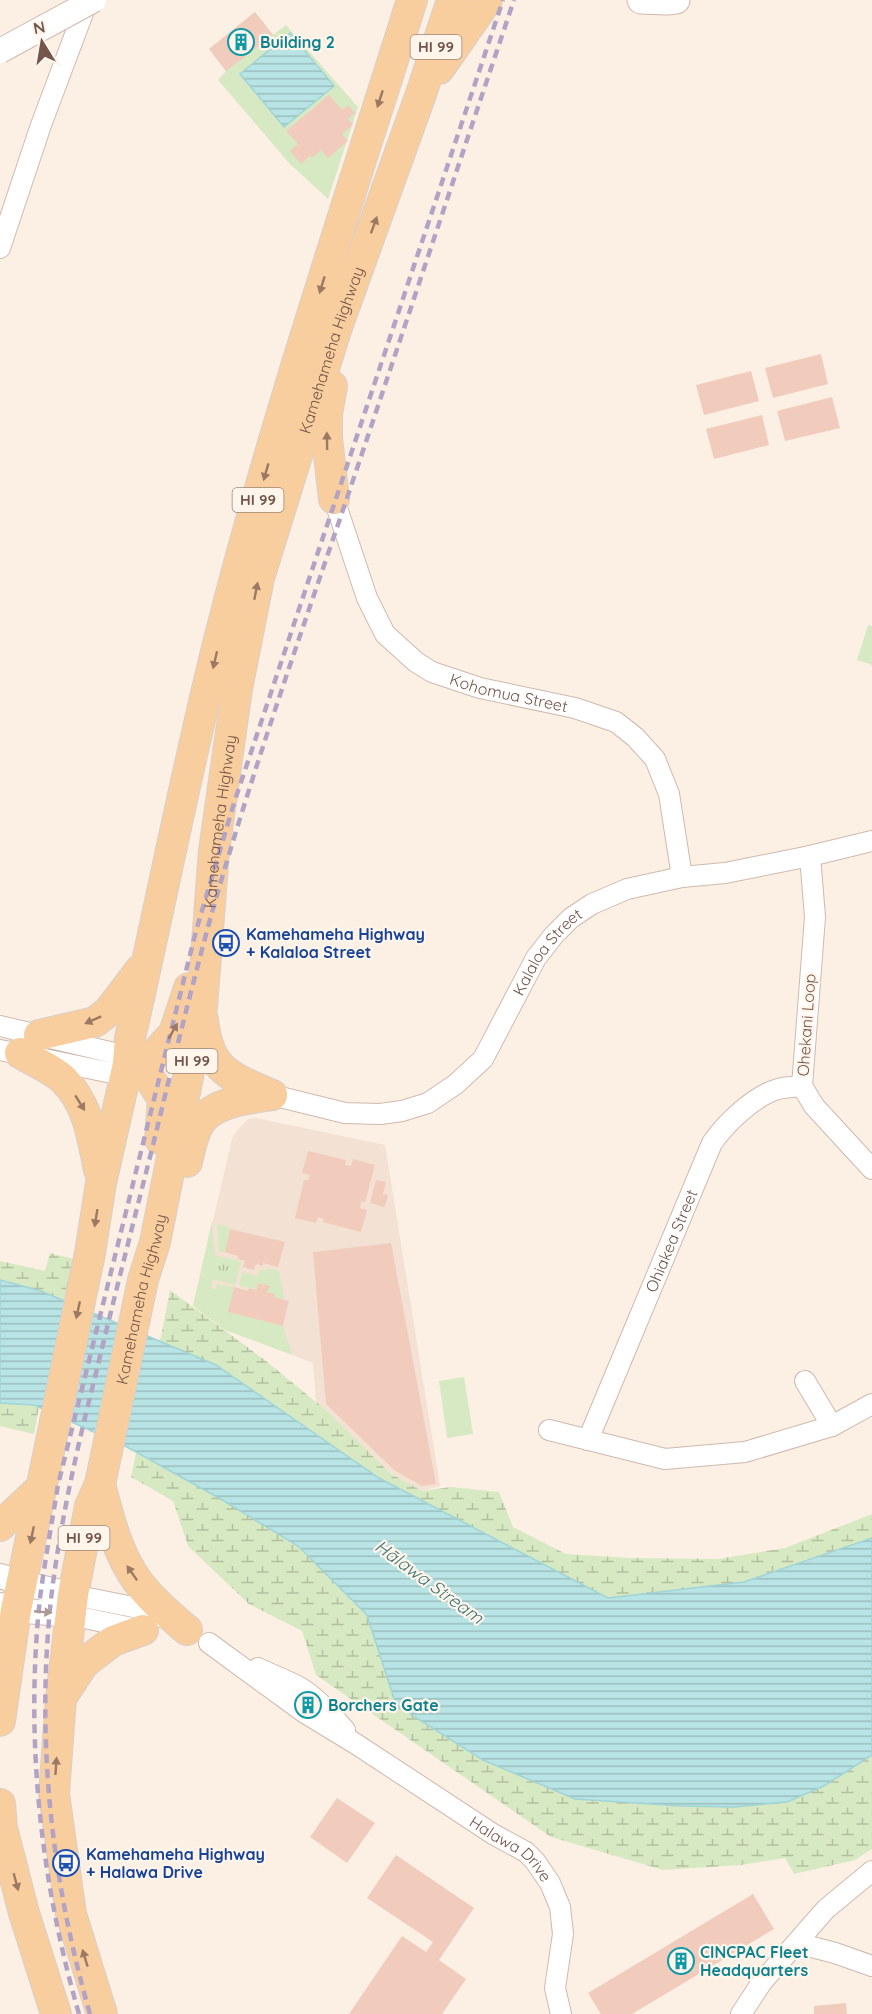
<svg xmlns="http://www.w3.org/2000/svg" width="872" height="2014" font-family="Quicksand,sans-serif">
	<defs>
		<pattern id="wetland-marsh" width="20" height="14" patternUnits="userSpaceOnUse" patternTransform="scale(1.5)"><rect width="20" height="14" fill="#d7e9c3"/><path d="M1 5h8M5 5V1M11 12h8M15 12V8" fill="none" stroke="#b3c0a0"/></pattern>
		<pattern id="park-tufts" width="24" height="20" patternUnits="userSpaceOnUse" patternTransform="scale(1.5)"><rect width="24" height="20" fill="#d7e9c3"/><path d="M3 7l-1-3M5 7V3M7 7l1-3M15 17l-1-3M17 17v-4M19 17l1-3" fill="none" stroke="#b3c0a0"/></pattern>
		<pattern id="water-rules" width="6" height="5" patternUnits="userSpaceOnUse" patternTransform="scale(1.5)"><rect width="6" height="5" fill="#b9e4e5"/><path d="M0 2.5h6" fill="none" stroke="#9bbcbc"/></pattern>
	</defs>
	<rect width="100%" height="100%" fill="#fcf0e5"/>
	<!-- residential -->
	<path fill="#f3e1d3" d="M256 1118 385 1145 440 1486 422 1491 390 1473 316 1402 313 1363 292 1355 193 1306 233 1135 248 1119Z"/>
	<!-- green -->
	<path fill="#d7e9c3" d="M255 12 273 35 286 25 358 107 328 199 290 164 218 80 226 71 209 49Z
		M868 625 872 626V665L857 660Z
		M212 1221 215 1255 212 1254 205 1276 213 1279 211 1288 216 1289 217 1284 234 1287 283 1326 292 1355 225 1330 193 1306Z
		M217 1224 230 1228 225 1252H219Z
		M267 1268 279 1271 285 1300 274 1297 267 1292 269 1286 258 1283 257 1290 239 1285 242 1272 257 1276 260 1269 266 1271Z
		M464 1377 473 1434 447 1438 439 1381Z"/>
	<!-- wetland -->
	<path fill="url(#wetland-marsh)" d="M50 1253 74 1259 57 1328 0 1309V1261L45 1271Z
		M170 1290 266 1361 327 1411 390 1473 422 1491 451 1487 499 1492 513 1527 566 1554 631 1558 718 1559 785 1548 872 1514V1582L561 1636 157 1357Z
		M0 1333 48 1358 34 1434 0 1426Z
		M145 1410 384 1576 872 1652V1849L855 1860 794 1874 785 1858 741 1865 663 1870 551 1837 316 1675 302 1631 249 1604 188 1546 173 1501 131 1477Z"/>
	<!-- park -->
	<path fill="url(#park-tufts)" d="M211 1254 241 1262 235 1285 205 1277Z"/>
	<!-- water -->
	<path fill="url(#water-rules)" stroke="#a0d4d7" stroke-width="1.5" d="M290 33 334 86 284 127 240 74Z
		M0 1280 41 1291 216 1365 379 1478 608 1598 744 1582 872 1538V1755L824 1786 787 1802 734 1807 681 1806 575 1799 483 1760 396 1705 367 1615 298 1546 219 1498 127 1447 34 1405 0 1403Z"/>
	<!-- building -->
	<path fill="#f1ccbd" d="M255 12 273 35 226 71 209 49Z
		M329 95 342 110 348 105 355 113 348 119 353 125 342 134 348 141 328 158 321 150 312 158 310 156 301 164 290 151 298 144 286 131Z
		M821 354 828 384 773 398 765 368Z
		M751 371 759 401 704 415 696 385Z
		M832 397 840 428 785 441 777 411Z
		M762 415 769 445 714 459 706 429Z
		M308 1151 346 1160 345 1165 351 1166 353 1159 375 1165 365 1202 361 1201 360 1208 367 1210 361 1232 323 1222 324 1219 318 1217 316 1223 295 1218 304 1180H308L310 1175 302 1173Z
		M376 1180 386 1182 383 1194 388 1195 385 1207 370 1203Z
		M230 1229 285 1242 278 1267 263 1263V1266L256 1264 254 1270 243 1267 245 1261 238 1259V1256L225 1252Z
		M391 1243 436 1484 422 1486 394 1470 326 1404 313 1252Z
		M258 1283 270 1286 267 1292 275 1294 274 1297 289 1301 283 1326 228 1312 234 1287 248 1291 249 1288 257 1290Z
		M337 1798 375 1823 347 1863 310 1837Z
		M396 1855 474 1908 439 1960 466 1979 442 2014H349L402 1936 426 1952 433 1942 367 1898Z
		M753 1894 774 1929 632 2014H601L588 1993Z
		M846 2003 847 2014H814V2006Z"/>
	<g fill="none" stroke-linecap="round" stroke-linejoin="round">
		<defs>
			<g id="minor">
				<path d="M0 248 41 125 88 0"/>
				<path id="s1" d="M334 499 367 598 385 634 416 662 432 672 480 688 575 708 616 722 635 737 655 759 669 794 682 877"/>
				<path d="M810 856 815 917 802 1086 814 1106 872 1169"/>
				<path d="M0 1026 114 1053 128 1064 112 1073 0 1050"/>
				<path id="s2" d="M272 1095 345 1113 380 1114 402 1111 428 1103 456 1084 483 1059 536 958 554 935 571 918 592 904 627 889 682 877 725 873 810 856 872 841"/>
				<path d="M805 1381 832 1426"/>
				<path d="M549 1430 665 1459 745 1452 832 1426 872 1404"/>
				<path id="s3" d="M588 1440 712 1143C726 1123 754 1096 778 1089 786 1087 795 1087 802 1086"/>
				<path d="M73 1595 148 1610 166 1619"/>
				<path d="M70 1615 142 1630"/>
				<path id="s4" d="M209 1643 305 1713 356 1744 493 1834 526 1852 535 1861 550 1883 560 1907 563 1934 555 1988 561 2014"/>
				<path d="M258 1668C272 1675 287 1680 301 1688 318 1699 331 1714 345 1730"/>
				<path d="M797 1943 835 1953 872 1966"/>
				<path d="M741 2014 762 1982 826 1909 872 1871"/>
			</g>
			<path id="tertiary" d="M0 1576 22 1583 73 1595
				M0 1605 16 1610 70 1615"/>
			<path id="secondary" d="M641 0 666 1 676 0"/>
			<g id="primary">
				<path d="M439 69 487 0"/>
				<path d="M332 386 327 414V438L334 499"/>
				<path d="M203 1020C209 1072 230 1076 272 1095"/>
				<path d="M39 1035 95 1022 109 1011 140 970"/>
				<path d="M20 1053C33 1061 54 1070 64 1080 89 1106 92 1137 99 1170"/>
				<path d="M128 1064 154 1055 174 1033 189 988"/>
				<path d="M128 1064 148 1076 163 1099 160 1139"/>
				<path d="M187 1162C190 1149 193 1132 201 1121 216 1101 250 1099 272 1095"/>
				<path d="M100 1484C110 1523 120 1565 149 1595 160 1607 174 1619 187 1630"/>
				<path d="M0 1526 42 1487"/>
				<path d="M63 1695 84 1663 113 1641 143 1630"/>
				<path d="M0 1721 16 1610 90 1253 101 1183 128 1064 130 1038C161 903 187 766 221 632 275 419 346 210 412 0"/>
				<path d="M0 1804 2 1828 24 1913 56 2014"/>
				<path id="s5" d="M102 2014 71 1914 54 1794 61 1698 73 1595 90 1506 100 1484 143 1280 155 1242 202 1007 214 851 237 689 259 578 336 330 421 94 452 0"/>
			</g>
		</defs>
		<!-- minor casing -->
		<use href="#minor" stroke="#cfb9ae" stroke-width="22"/>
		<!-- tertiary casing -->
		<use href="#tertiary" stroke="#cfb9ae" stroke-width="26"/>
		<!-- secondary casing -->
		<use href="#secondary" stroke="#d2b8ab" stroke-width="29"/>
		<!-- primary casing -->
		<use href="#primary" stroke="#d8cfcc" stroke-width="32"/>
		<!-- minor -->
		<use href="#minor" stroke="#fff" stroke-width="20"/>
		<!-- tertiary -->
		<use href="#tertiary" stroke="#fff" stroke-width="24"/>
		<!-- secondary -->
		<use href="#secondary" stroke="#fff" stroke-width="27"/>
		<!-- primary -->
		<use href="#primary" stroke="#f9ce9e" stroke-width="30"/>
		<!-- rail -->
		<path stroke="#b2a3c5" stroke-width="4.5" stroke-dasharray="9 6" stroke-linecap="butt" d="M79 2014C40 1879 25 1737 40 1598 45 1560 52 1522 58 1485L171 1031 196 931 234 803 503 0
			M90 2014C51 1879 36 1739 51 1599 60 1523 77 1448 96 1373 114 1298 133 1224 152 1149 171 1071 190 993 211 916 250 778 298 642 344 507 401 338 457 169 514 0"/>
		<defs>
			<path id="tertiary-bridge" d="M0 51 94 0"/>
		</defs>
		<!-- tertiary-bridge casing -->
		<use href="#tertiary-bridge" stroke="#cfb9ae" stroke-width="26" stroke-linecap="butt"/>
		<!-- tertiary-bridge -->
		<use href="#tertiary-bridge" stroke="#fff" stroke-width="24"/>
	</g>
	<!-- one-way arrows -->
	<defs><path id="oneway-solid" d="M-6-.8H1V-3.2L6.5 0L1 3.2V.8H-6Z" transform="scale(1.5)"/></defs>
	<g fill="#9c7963">
		<use href="#oneway-solid" transform="translate(380 99) rotate(108)"/>
		<use href="#oneway-solid" transform="translate(374 225) rotate(-70)"/>
		<use href="#oneway-solid" transform="translate(322 285) rotate(107)"/>
		<use href="#oneway-solid" transform="translate(327 441) rotate(-91)"/>
		<use href="#oneway-solid" transform="translate(266 472) rotate(106)"/>
		<use href="#oneway-solid" transform="translate(256 591) rotate(-79)"/>
		<use href="#oneway-solid" transform="translate(215 660) rotate(103)"/>
		<use href="#oneway-solid" transform="translate(93 1020) rotate(156)"/>
		<use href="#oneway-solid" transform="translate(173 1031) rotate(-60)"/>
		<use href="#oneway-solid" transform="translate(80 1103) rotate(58)"/>
		<use href="#oneway-solid" transform="translate(96 1218) rotate(99)"/>
		<use href="#oneway-solid" transform="translate(78 1310) rotate(102)"/>
		<use href="#oneway-solid" transform="translate(32 1535) rotate(102)"/>
		<use href="#oneway-solid" transform="translate(132 1573) rotate(-125)"/>
		<use href="#oneway-solid" transform="translate(56 1766) rotate(-86)"/>
		<use href="#oneway-solid" transform="translate(16 1882) rotate(75)"/>
		<use href="#oneway-solid" transform="translate(85 1958) rotate(-107)"/>
	</g>
	<use fill="#ac9992" href="#oneway-solid" transform="translate(43 1612) rotate(5)"/>
	<!-- icons -->
	<defs>
		<symbol id="building-ring" viewBox="-11 -11 22 22"><circle r="9.5" fill="#fff5eb" stroke="#0f9aa8" stroke-width="1.5"/><path d="M-4-6H4V6H1V3H-1V6H-4ZM-2.5-4.3h1.7v1.8h-1.7ZM.8-4.3h1.7v1.8H.8ZM-2.5-1h1.7V.8h-1.7ZM.8-1h1.7V.8H.8Z" fill="#0f9aa8"/></symbol>
		<symbol id="bus-ring" viewBox="-11 -11 22 22"><circle r="9.5" fill="#fff5eb" stroke="#1a4fb4" stroke-width="1.5"/><path d="M-5-6H5V4H4V6H2V4H-2V6H-4V4H-5ZM-3.5-4V0h7V-4ZM-3.5 1.2v1.5H-2V1.2ZM2 1.2v1.5H3.5V1.2Z" fill="#1a4fb4"/></symbol>
	</defs>
	<g fill-rule="evenodd">
		<use href="#building-ring" x="226" y="27" width="30" height="30"/>
		<use href="#bus-ring" x="211" y="928" width="30" height="30"/>
		<use href="#building-ring" x="293" y="1690" width="30" height="30"/>
		<use href="#bus-ring" x="51" y="1848" width="30" height="30"/>
		<use href="#building-ring" x="666" y="1946" width="30" height="30"/>
	</g>
	<g text-anchor="middle" stroke-width="4.5" stroke-linejoin="round" paint-order="stroke">
		<!-- shield labels -->
		<g fill="#fff5eb" stroke="#9e857a" stroke-width="1.5">
			<rect x="410.5" y="35" width="51" height="24" rx="4.5"/>
			<rect x="232.5" y="488" width="51" height="24" rx="4.5"/>
			<rect x="166.5" y="1049" width="51" height="24" rx="4.5"/>
			<rect x="58.5" y="1526" width="51" height="24" rx="4.5"/>
		</g>
		<g font-size="15" font-weight="bold" fill="#74554a">
			<text x="436" y="52">HI 99</text>
			<text x="258" y="505">HI 99</text>
			<text x="192" y="1066">HI 99</text>
			<text x="84" y="1543">HI 99</text>
		</g>
		<!-- culture labels -->
		<g font-size="16" font-weight="bold" fill="#0d838f" stroke="#fff5eb" text-anchor="start">
			<text x="260" y="48">Building 2</text>
			<text x="328" y="1711">Borchers Gate</text>
			<text x="700" y="1958">CINCPAC Fleet<tspan x="700" dy="18">Headquarters</tspan></text>
		</g>
		<!-- street labels -->
		<g font-size="16" fill="#74554a" stroke="#fff5eb">
			<text dy="6" stroke="none"><textPath href="#s5" startOffset="1701">Kamehameha Highway</textPath></text>
			<text dy="6" stroke="none"><textPath href="#s1" startOffset="285">Kohomua Street</textPath></text>
			<text dy="6" stroke="none"><textPath href="#s5" startOffset="1215">Kamehameha Highway</textPath></text>
			<text dy="6" stroke="none"><textPath href="#s2" startOffset="356">Kalaloa Street</textPath></text>
			<text transform="translate(806 1025) rotate(-86)" y="6">Ohekani Loop</text>
			<text dy="6" stroke="none"><textPath href="#s3" startOffset="216">Ohiakea Street</textPath></text>
			<text dy="6" stroke="none"><textPath href="#s5" startOffset="730">Kamehameha Highway</textPath></text>
			<text dy="6" stroke="none"><textPath href="#s4" startOffset="366">Halawa Drive</textPath></text>
		</g>
		<!-- transit labels -->
		<g font-size="16" font-weight="bold" fill="#164399" stroke="#fff5eb" text-anchor="start">
			<text x="246" y="940">Kamehameha Highway<tspan x="246" dy="18">+ Kalaloa Street</tspan></text>
			<text x="86" y="1860">Kamehameha Highway<tspan x="86" dy="18">+ Halawa Drive</tspan></text>
		</g>
		<!-- water labels -->
		<g font-size="18" font-style="italic" fill="#3e7679" stroke="#fff5eb">
			<text transform="translate(429 1582) rotate(36)" y="6">Hālawa Stream</text>
		</g>
	</g>
	<!-- north arrow -->
	<g transform="translate(42 42) rotate(349)" stroke="#fff5eb" stroke-width="4.5" paint-order="stroke">
	<path d="M0-4.5L10 22L0 15L-10 22Z" fill="#74554a"/>
	<text y="-9" font-size="16" font-weight="bold" text-anchor="middle" fill="#74554a">N</text>
	</g>
</svg>
